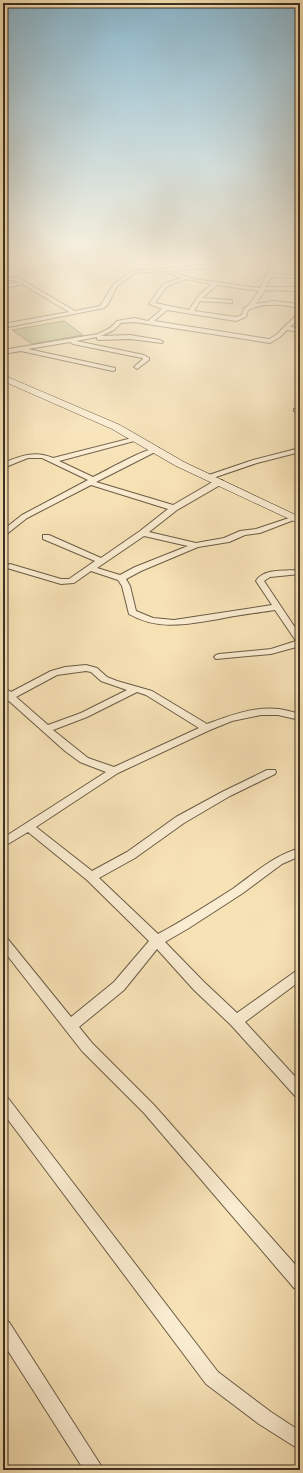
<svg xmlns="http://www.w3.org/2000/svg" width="303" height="1473" font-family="'IM FELL Great Primer',serif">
	<rect width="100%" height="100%" fill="#f7e2b6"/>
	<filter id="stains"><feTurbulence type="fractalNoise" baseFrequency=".005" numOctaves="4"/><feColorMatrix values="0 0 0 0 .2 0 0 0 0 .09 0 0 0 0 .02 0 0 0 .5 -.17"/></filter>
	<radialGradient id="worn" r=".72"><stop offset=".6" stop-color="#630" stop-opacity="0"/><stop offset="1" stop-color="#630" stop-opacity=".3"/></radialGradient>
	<!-- green -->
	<path fill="#c1c28b" stroke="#7e7956" d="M64 321 83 335 32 344 12 330Z"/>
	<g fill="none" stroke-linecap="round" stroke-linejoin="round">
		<defs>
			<path id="street" d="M104 261H121L54 267 52 266Z
				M247 261 300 266V268L275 266 272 274 300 276V278L271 277 266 287H300V291L265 290 256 304 273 301 300 304V308C282 305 265 302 248 310L246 317 236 321 167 310 154 321 269 339 276 335 300 312V317L290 327 300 328V332L287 330 280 337 270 343 134 322 121 323 114 330 101 336 130 335 160 340 163 342 162 343 130 339 99 340 97 339V337L76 341 144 355 149 358V360L137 369 134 367 143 359 142 358 73 344 70 342 28 349 115 368V370L113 371 21 351 3 354V350L98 334 110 328 117 321 134 318 148 321 162 309 149 304 163 284 182 278 164 271 135 273 117 286 108 304 104 308 3 328V324L69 312 22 284 3 289V285L19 282 14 280H3V278L17 277 75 311 100 306 114 284 132 271 246 262ZM256 264 271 266 260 288 194 279 170 271ZM186 279 212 284 199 295 189 310 155 303 167 286ZM217 285 259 291 248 306 244 308 242 315 236 317 194 311 200 301 232 303V301L230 300 202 298Z
				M294 409H300V413L294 411Z
				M136 437 139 439 138 440 59 461 93 477C106 471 148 446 159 448V450L96 482 173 505 216 480H222V484L177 510 149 532 196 543 224 538 240 531 256 529 295 516 299 518 260 533 245 535 229 542 198 547 141 571 126 579 130 586 136 611 153 618 174 620 272 605 256 581C263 568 287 571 300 570V574L270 577 264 581 300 635V646L271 654 216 659 214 657 216 655 219 654 271 649 296 641 275 610C256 613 238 615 219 619 188 624 158 631 129 614L122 586 118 580 91 571 74 583 61 584 7 568 6 566 10 564 61 579H69L95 561 43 539V535H49L101 558 140 531 168 509 91 485 27 518 3 537V530L22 515 88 480 42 458H28L3 468V463C20 456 35 450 53 458ZM144 536 188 546 135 567 120 575 97 568Z
				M300 448V452L257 463 210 479H207L203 477 253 460Z
				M86 665 97 668 107 677 117 681 152 691 207 724C228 716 255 706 279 709 286 710 293 712 300 714V720L278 715H261L232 721 210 730 118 773 36 827 92 871 127 852 176 817 222 792 267 770H275L276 772 275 774 230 796 184 823 135 858 99 878 158 934C184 920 209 904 234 888 256 872 273 856 300 848V856L282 864 243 893 189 928 165 942 204 982 237 1013 296 971 300 969V981L245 1022 300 1082V1098L295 1096 231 1025 194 990 157 949 124 990 79 1027 92 1043 154 1105 300 1270V1290L294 1288 144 1113 82 1051 3 950V936L7 938 71 1017 114 982 149 941 87 880 28 832 3 847V838L106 772 80 762 65 751 9 701 3 703V687L11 692 51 671 65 667ZM86 671 91 672 101 681 127 690 81 713 48 725 16 697 57 675ZM137 692 146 695 199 728 114 767 88 758 53 730 87 717Z
				M3 1096 8 1098 218 1372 271 1412 300 1431V1450L259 1424 206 1384 3 1113Z
				M3 1320 9 1322 100 1464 103 1470H84L3 1343Z"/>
			<path id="secondary" d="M3 375 120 425 184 462 300 517V524L176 466 112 429 3 381Z"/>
		</defs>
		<!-- street casing -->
		<use href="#street" stroke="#6b5c46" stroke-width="2"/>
		<!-- secondary casing -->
		<use href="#secondary" stroke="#3c3021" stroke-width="1"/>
		<!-- street -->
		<use href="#street" fill="#faecd0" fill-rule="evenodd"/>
		<!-- secondary -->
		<use href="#secondary" fill="#faecd0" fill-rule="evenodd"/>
	</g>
	<!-- sky -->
	<linearGradient id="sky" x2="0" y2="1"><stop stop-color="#8ab8d0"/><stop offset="0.56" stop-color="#fbf2de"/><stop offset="1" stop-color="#fbf2de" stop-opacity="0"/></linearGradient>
	<rect width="303" height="467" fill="url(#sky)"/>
	<!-- margin -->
	<rect width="303" height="1473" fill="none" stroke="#f7e2b6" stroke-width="16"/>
	<rect x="4" y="4" width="295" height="1465" fill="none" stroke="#3c3021" stroke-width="2"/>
	<rect x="8" y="8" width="287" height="1457" fill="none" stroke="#3c3021"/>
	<rect width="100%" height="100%" filter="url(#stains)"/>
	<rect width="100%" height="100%" fill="url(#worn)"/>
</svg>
